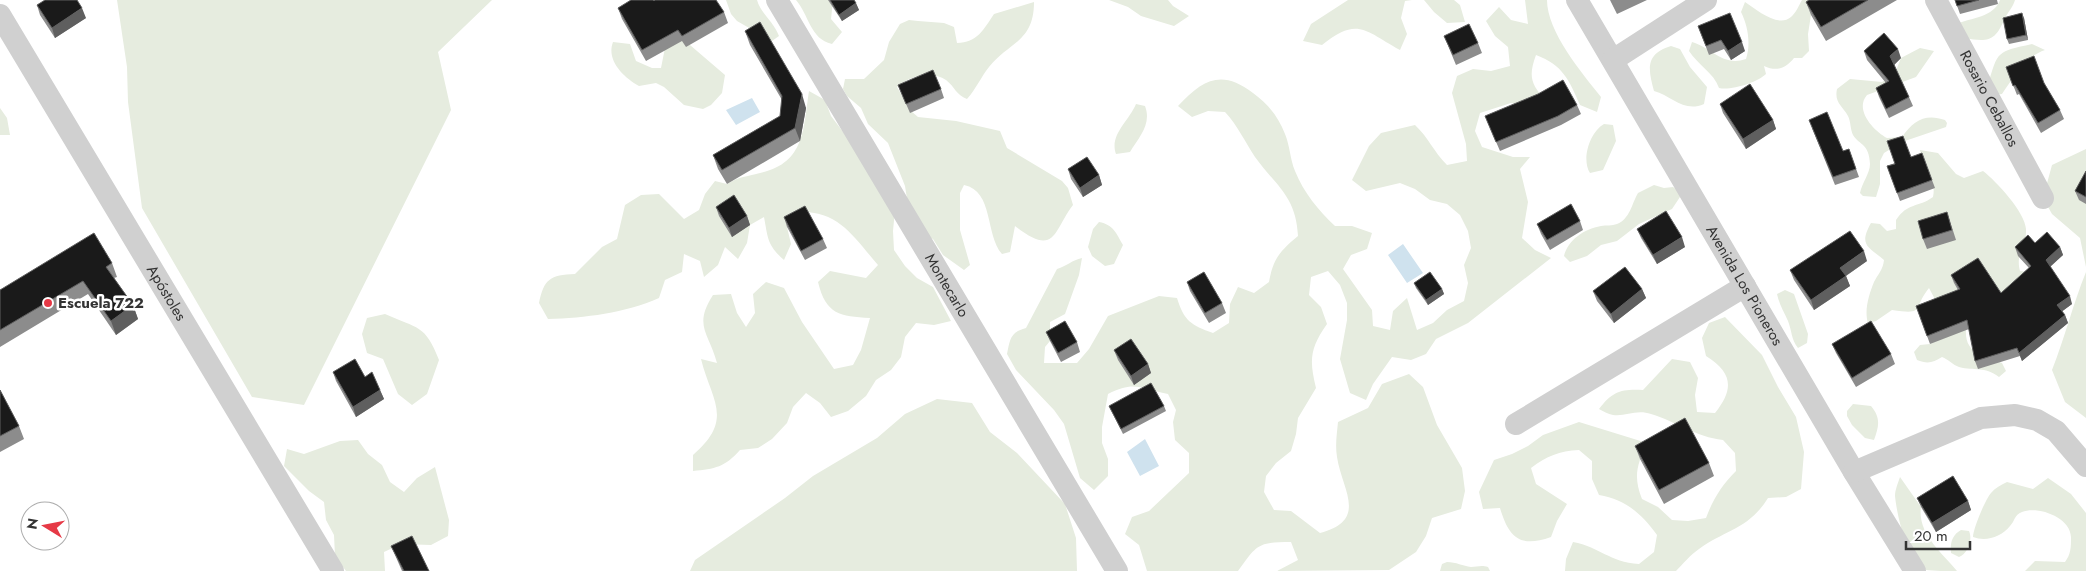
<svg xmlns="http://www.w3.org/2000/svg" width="2086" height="571" font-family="Jost,sans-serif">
	<rect width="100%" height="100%" fill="#fff"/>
	<!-- green -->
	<path fill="#e6ecdf" d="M117 0H492L438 52 451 110 304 405 252 397 142 208 128 102 127 67Z
		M726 0H757C761 14 774 22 779 36L772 41 737 21 731 14Z
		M796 0H833L831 19 842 32 832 44C810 39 809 15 796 0Z
		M1109 0H1168L1173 6 1189 16 1174 26 1141 16 1128 7Z
		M1348 0H1412L1405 1 1401 18 1407 34 1400 50C1365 31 1358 16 1322 45L1303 41 1311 24Z
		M1424 0H1454L1460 5 1465 22 1447 23 1434 12Z
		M1525 0H1547C1547 32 1582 73 1601 97L1597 112 1580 105C1569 80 1563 65 1536 55 1528 77 1531 84 1546 101L1528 106 1511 103 1480 113 1475 131 1482 147 1513 157H1530L1520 169 1528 202 1522 238 1535 250 1551 258 1468 323 1436 339 1426 354 1411 360 1392 357 1373 384 1366 400 1350 393 1340 359 1347 320V303L1340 285 1328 271 1311 277 1309 295 1321 307 1327 324C1310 348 1309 360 1316 388L1298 418 1296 434 1291 451 1276 463 1266 476 1264 492 1274 510 1291 511 1320 533C1369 520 1342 490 1337 457 1335 445 1337 433 1338 422L1368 408 1382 384 1409 374 1423 387 1437 425 1462 468 1465 491 1461 509 1432 518 1426 536 1416 552 1389 570 1277 571 1298 560 1291 542C1257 542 1257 545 1238 571H1147L1139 545 1125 534 1132 517 1149 511 1189 473V453L1175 440 1173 422 1176 410 1168 394C1141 389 1135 380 1108 394L1102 427V443L1108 459V476L1094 490 1080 478 1064 424 1054 410 1016 370 1007 354C1010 340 1010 332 1026 328L1057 269C1067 266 1072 260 1082 258L1079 275 1065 314 1050 322V341L1045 347 1044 363H1077L1089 349 1108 316 1159 296 1177 298C1184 321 1191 325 1213 333L1229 323 1230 304 1238 287 1254 293 1269 282C1273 259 1280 251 1298 236 1296 196 1276 186 1255 157 1245 142 1238 126 1225 112L1208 111 1192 117 1178 106C1203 79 1222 69 1253 93 1268 104 1278 116 1285 134 1290 146 1290 159 1295 171 1304 193 1318 210 1335 226H1352L1372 233 1367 249 1351 255 1343 269 1372 310 1373 326 1390 330 1393 311 1407 298 1417 330 1433 323 1447 310 1464 301 1468 283 1464 265 1471 248 1468 231 1460 215 1447 204 1430 200 1415 189 1400 183 1366 191 1352 180 1369 146 1381 133 1415 125C1429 138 1433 151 1447 165L1467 161 1466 144 1452 93 1457 76 1473 69 1491 71 1510 66 1508 47 1495 36 1486 21 1499 7 1511 20 1528 24Z
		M1802 0H1836L1811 15 1808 34 1809 51 1802 58H1794C1786 68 1777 72 1764 66L1766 74C1758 82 1731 91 1719 88 1714 73 1698 65 1689 51L1692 42C1712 48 1723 67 1746 59 1751 44 1748 26 1741 12L1745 2C1757 10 1778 28 1791 17 1796 13 1799 5 1802 0Z
		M2000 0H2015C2013 7 2008 12 2005 18 1995 42 1988 42 1964 38L1956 24C1971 18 1994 17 2000 0Z
		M1034 2C1034 42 1009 42 989 67 981 77 976 89 967 99 956 95 955 87 946 80 932 70 908 76 897 87L911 111 918 117 956 121 1000 131 1007 148 1062 181 1068 188 1073 205C1053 231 1056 258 1015 226L1010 252 1002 254C985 235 994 191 964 185L960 193V230L970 265 964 270 943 255 933 239 926 236 908 205 905 186 888 143 868 124 861 108 847 96 843 89 845 79H864L884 60 889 42 900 24 909 20 918 21 944 23 954 27 957 43C977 43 984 29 994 14Z
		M683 39 725 75 722 93 711 105 703 109 684 105 664 87 656 83 639 86C623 77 606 60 613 42L630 44 636 61 652 68H661L665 48Z
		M2032 44 2045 50C2026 56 2013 78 2002 94L1993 95 1988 85C1998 50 1997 52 2032 44Z
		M1671 46 1680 49 1690 67 1707 87 1704 104C1684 113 1672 96 1654 91 1648 69 1645 54 1671 46Z
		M1920 48 1934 51 1916 77 1867 95C1854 110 1874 131 1887 138L1902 137C1913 121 1925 113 1945 120L1947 123 1946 127 1902 142 1884 153 1880 161V184L1876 197 1863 196 1860 193C1862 183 1870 173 1870 164 1869 143 1860 146 1853 135 1850 129 1851 122 1848 116 1843 106 1834 103 1837 89L1850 79 1882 82 1895 73 1901 58Z
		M809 91 825 100 831 116 853 145 895 210 893 231 894 250 905 266 917 278 933 287 951 321 934 325 916 323 905 337 901 357 891 370 876 380 866 396 848 411 831 417 820 403 806 393 793 407 787 423 772 439 758 448 740 450C725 467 715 469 693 471V455C735 419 711 400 701 359L717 363C709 333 693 326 713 295L731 294 737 313 746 327 755 313 753 294 766 282 784 288 802 322 834 369 853 365 861 350 870 318C840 316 826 315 818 282L830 271 866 278 878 265C852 235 838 209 794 212L787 227 791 244 784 260C767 245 768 238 764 217L750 225 747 243 738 259 725 247 718 265 704 277 700 261 684 254 682 272 665 280 659 298C625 313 585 318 548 319L539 303C544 279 550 275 575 274L602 247 617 239 625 205 641 195 659 194 684 219 699 210 705 194 715 181 727 184C740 176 746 177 760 173 805 163 803 130 809 91Z
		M1136 104 1145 106C1152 124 1139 137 1130 152L1116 154C1109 135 1129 121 1136 104Z
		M0 108 7 118 10 135H0Z
		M1604 124 1613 125 1616 141 1603 170 1590 173C1581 159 1590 132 1604 124Z
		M2086 149V267L2080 238 2052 214 2043 198 2052 165Z
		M1920 150 1938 153 1956 174 1964 178 1983 171C1996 181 2025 212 2026 229 2027 246 2015 253 2020 271L2028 272 1966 329C1964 353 1983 357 2002 363L2006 371 1999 377C1984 366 1975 371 1959 367 1953 365 1948 359 1942 357 1933 363 1927 364 1917 360L1914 352 1920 345 1930 344 1943 337 1938 305 1929 288C1912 309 1926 315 1892 310L1876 321 1868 323C1864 311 1869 294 1874 282 1878 274 1883 270 1884 260 1869 247 1858 246 1871 223L1880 224 1887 231 1896 229V220C1908 202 1918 208 1933 197 1937 178 1923 168 1920 150Z
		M1654 185 1664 188 1673 187 1682 194 1672 209 1639 224 1617 241 1601 245 1587 256 1570 262 1564 256C1568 240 1584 229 1601 226 1606 225 1612 226 1617 224 1630 219 1632 203 1638 193Z
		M1099 222C1114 225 1116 233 1123 245L1114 264 1105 266 1092 256 1088 247 1093 229Z
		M2086 272V418L2065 402 2052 370C2065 337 2073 304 2086 272Z
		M1785 290 1794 294 1808 334 1807 343 1798 348C1791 339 1792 331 1788 321 1784 312 1779 304 1777 294Z
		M385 314C418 329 425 324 439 360L427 394 412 405 398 394 383 359 367 353 362 334 367 318Z
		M1725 317 1762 355 1778 387 1796 417 1804 452 1801 489 1786 497 1768 498C1749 529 1725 530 1699 549 1690 555 1683 564 1676 571H1565L1566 559 1573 542C1600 547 1609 562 1639 564L1654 552 1657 535C1642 514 1625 499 1599 495L1592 479V461L1579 450C1559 451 1547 456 1531 468L1536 484 1567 504 1557 521 1551 537C1520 548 1509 538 1500 508L1483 509 1479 492 1494 460 1512 454 1528 446 1543 435 1579 422 1647 443C1637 465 1633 476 1642 499L1658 507 1672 520 1688 521 1706 518C1713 499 1722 485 1736 471L1735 453 1723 440C1696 437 1677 422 1651 414 1636 409 1625 417 1613 415 1608 414 1603 411 1599 409 1613 391 1621 389 1643 390L1672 359 1690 362 1698 378 1695 395 1697 412 1715 413C1734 389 1733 373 1706 356L1702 338 1709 323Z
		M937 399 972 403 990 432 1017 453 1065 504 1076 538 1077 571H690L695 560 785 498 813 476 877 438 905 414Z
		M1853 404 1871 406C1881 418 1879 426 1874 440L1865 438 1852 425 1847 416V411Z
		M358 440 368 454 382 465 390 482 404 492 417 478 435 467 449 520 448 536 431 545 401 544 384 552 385 571H346L335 556 334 535 326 520 324 502 309 491 284 466 287 449 304 454 340 441Z
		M1900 477 1921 507C1917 533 1942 553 1957 571 1948 571 1933 571 1926 570 1907 561 1897 516 1895 496 1895 490 1898 483 1900 477Z
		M2048 478 2071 494 2086 513V571H2025L2035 561 2065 562C2071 554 2071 547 2071 537 2070 517 2038 506 2022 512 2014 515 2015 521 2010 526 2001 537 1986 542 1973 537 1973 529 1985 500 1991 493 1995 488 2001 485 2007 482L2033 489Z
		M1961 530 1969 531C1973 540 1968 553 1959 557L1951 553C1950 543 1952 535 1961 530Z
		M1447 562C1456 562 1463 566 1471 567 1477 567 1481 565 1488 567L1490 571H1440L1442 564Z"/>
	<!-- water -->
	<path fill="#cfe2ee" d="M752 98 760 112 736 125 726 110Z
		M1403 244 1423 273 1407 283 1388 255Z
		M1145 439 1159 466 1140 476 1127 452Z"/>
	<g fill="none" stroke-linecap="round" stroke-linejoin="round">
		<!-- street -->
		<g stroke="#d0d0d0" stroke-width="22">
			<path id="s1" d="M777 0 1117 571"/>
			<path id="s2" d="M1577 0 1854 472 1915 571"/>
			<path id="s3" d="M1936 0 2043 198"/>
			<path id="s4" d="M0 15 333 571"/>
			<path d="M1613 60 1706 0"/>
			<path d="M1516 424 1745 286"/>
			<path d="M1854 472 1981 418 2015 415 2037 420 2056 431 2086 466"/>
		</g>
	</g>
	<!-- wall -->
	<path fill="#8c8c8c" d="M828 0H854L859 10 842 21Z
		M1610 0H1647L1617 14Z
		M1809 0H1897L1826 41 1811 15 1806 2Z
		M1955 0H1997L1998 4 1960 14Z
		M654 1 724 12 728 23 686 47 682 41 646 61 622 19 618 8Z
		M37 5 86 18 55 38 40 15Z
		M2024 18 2028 40 2009 44 2007 39Z
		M1698 26 1745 51 1731 60 1724 49 1709 55Z
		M745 31 806 108 800 141 727 184 718 169 713 155 780 116 782 100 750 45Z
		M1444 36 1478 43 1482 53 1456 65Z
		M1864 51 1901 58 1894 65 1909 97 1913 106 1889 118 1879 97 1876 88 1886 83 1867 60Z
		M2006 67 2044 83 2060 110 2064 119 2041 133 2019 94 2017 95Z
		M898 85 941 89 944 98 910 113Z
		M1720 104 1773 120 1776 129 1746 149 1723 113Z
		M1577 105 1581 114 1561 125 1500 151 1485 116Z
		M1812 128 1843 151 1849 149 1859 177 1835 185Z
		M1911 157 1932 180 1935 188 1900 201 1887 166Z
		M1068 169 1099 175 1102 185 1083 197 1071 179Z
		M2086 171V204L2079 200 2075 191Z
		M716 207 747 216 750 225 732 237 719 216Z
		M1947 212 1956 240 1927 249 1923 239Z
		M784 217 823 239 827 248 805 260 787 227Z
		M1580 221 1583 230 1550 250 1541 234 1537 224Z
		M1637 229 1685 247 1657 264 1641 238Z
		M2035 243 2060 247 2063 255 2050 266 2072 304 2062 311 2065 315 2068 323 2022 361 2020 356 1978 369 1975 361 1969 329 1930 344 1916 306 1958 290 1954 283 1951 275 2001 293 2029 268 2018 256 2015 247Z
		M1867 261 1846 276 1850 286 1814 310 1794 280 1790 270Z
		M112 263 117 277 114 278 133 305 138 319 116 335 88 294 0 347V290Z
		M1187 282 1222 303 1226 313 1209 323 1190 291Z
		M1414 283 1442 289 1444 294 1428 305 1416 288Z
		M1642 289 1646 298 1614 323 1597 301 1593 291Z
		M1046 332 1077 342 1080 352 1061 362 1050 341Z
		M1832 344 1891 354 1895 364 1856 387 1836 353Z
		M1114 350 1148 364 1151 373 1134 385 1118 360Z
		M333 372 365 377 380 390 384 399 356 417 336 381Z
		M0 390 19 426 24 439 0 452Z
		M1109 406H1164L1166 411 1123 434Z
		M1635 446 1709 463 1714 476 1664 504 1640 459Z
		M1917 498 1968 501 1971 510 1936 532 1921 507Z
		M391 546 429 571H402Z"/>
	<!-- shaded-wall -->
	<path fill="#5f5f5f" d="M856 3 859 10 842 21 839 15Z
		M82 8 86 18 55 38 52 28Z
		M2022 13 2024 18 2028 40 2026 35Z
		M1742 42 1745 51 1731 60 1728 51Z
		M1898 49 1901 58 1893 66 1890 56Z
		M802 94 806 108 800 141 795 128Z
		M1773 120 1776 129 1746 149 1743 139Z
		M1099 175 1102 185 1083 197 1080 188Z
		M747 216 750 225 732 237 729 228Z
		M1682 237 1685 247 1657 264 1653 255Z
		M2060 247 2063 255 2049 268 2046 260Z
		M1864 251 1867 261 1844 277 1840 268Z
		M1846 276 1850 286 1814 310 1811 300Z
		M1442 289 1444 294 1428 305 1426 300Z
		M1642 289 1646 298 1614 323 1611 314Z
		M2070 296 2072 304 2060 313 2057 305Z
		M133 305 138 319 116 335 111 321Z
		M2065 315 2068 323 2022 361 2019 353Z
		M1148 364 1151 373 1134 385 1131 376Z
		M380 390 384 399 356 417 353 407Z
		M1968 501 1971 510 1936 532 1932 523Z"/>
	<!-- building -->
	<path fill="#1a1a1a" stroke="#5f5f5f" d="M45 0H77L82 8 52 28 37 5Z
		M631 0H653L654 1 655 0H716L724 12 682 36 678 30 642 50 618 8Z
		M830 0H854L856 3 839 15Z
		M1809 0H1868L1821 27 1806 2Z
		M1955 0H1979L1957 6Z
		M1730 13 1742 42 1728 51 1721 40 1706 46 1698 26Z
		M2022 13 2026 35 2007 39 2003 18Z
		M760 22 802 94 795 128 722 170 713 155 780 116 782 96 745 31Z
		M1469 24 1478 43 1453 55 1444 36Z
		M1884 33 1898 49 1890 56 1909 97 1886 109 1876 88 1889 81 1864 51Z
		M2034 56 2044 83 2060 110 2038 123 2015 85 2013 86 2006 67Z
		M933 70 941 89 906 104 898 85Z
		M1563 80 1577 105 1558 116 1496 142 1485 116 1538 94Z
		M1750 84 1773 120 1743 139 1720 104Z
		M1827 112 1843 151 1849 149 1856 169 1833 177 1809 120Z
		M1903 136 1911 157 1922 153 1932 180 1897 193 1887 166 1895 164 1887 141Z
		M1087 157 1099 175 1080 188 1068 169Z
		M2086 171V197L2075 191Z
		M734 195 747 216 729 228 716 207Z
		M1571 204 1580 221 1547 240 1537 224Z
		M805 206 823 239 801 251 784 217Z
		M1666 211 1682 237 1653 255 1637 229Z
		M1947 212 1952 230 1923 239 1918 221Z
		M1850 231 1864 251 1840 268 1846 276 1811 300 1790 270Z
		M2047 232 2060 247 2046 260 2070 296 2057 305 2065 315 2019 353 2017 348 1975 361 1967 320 1927 336 1916 306 1960 289 1951 275 1978 258 2001 293 2031 266 2015 247 2028 235 2035 243Z
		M94 233 112 263 106 267 133 305 111 321 83 281 0 330V290Z
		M1625 267 1642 289 1611 314 1593 291Z
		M1204 272 1222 303 1205 313 1187 282Z
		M1430 272 1442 289 1426 300 1414 283Z
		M1065 321 1077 342 1058 353 1046 332Z
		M1871 321 1891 354 1852 378 1832 344Z
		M1131 339 1148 364 1131 376 1114 350Z
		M355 359 365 377 372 372 380 390 353 407 333 372Z
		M1151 383 1164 406 1121 429 1109 406Z
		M0 390 19 426 0 436Z
		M1685 418 1709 463 1659 490 1635 446Z
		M1953 476 1968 501 1932 523 1917 498Z
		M412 536 429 571H404L391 546Z"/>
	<!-- markers -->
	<circle fill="#e63946" stroke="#fff" stroke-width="2" cx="48" cy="303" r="5"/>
	<g text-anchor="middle" stroke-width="5" stroke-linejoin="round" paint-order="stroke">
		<!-- street labels -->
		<g font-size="15" fill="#333" stroke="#fff">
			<text dy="5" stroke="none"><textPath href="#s3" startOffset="112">Rosario Ceballos</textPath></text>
			<text dy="5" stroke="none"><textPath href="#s1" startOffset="332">Montecarlo</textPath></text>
			<text dy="5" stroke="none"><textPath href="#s2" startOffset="331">Avenida Los Pioneros</textPath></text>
			<text dy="5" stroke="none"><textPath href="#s4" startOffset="324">Apóstoles</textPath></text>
		</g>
		<!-- poi labels -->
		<g font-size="15" font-weight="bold" fill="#333" stroke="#fff" text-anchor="start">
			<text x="58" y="308">Escuela 722</text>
		</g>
	</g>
	<!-- north arrow -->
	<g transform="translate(45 526) rotate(280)"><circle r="24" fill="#ffffff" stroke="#adadad"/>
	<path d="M0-4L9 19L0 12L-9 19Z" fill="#e63946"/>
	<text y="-8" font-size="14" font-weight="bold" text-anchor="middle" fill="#333333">N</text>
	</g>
	<!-- scale -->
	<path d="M1906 541v8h64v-8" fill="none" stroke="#333333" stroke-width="2.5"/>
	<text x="1914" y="541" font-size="15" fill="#333333" stroke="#ffffff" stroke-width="4" paint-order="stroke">20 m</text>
</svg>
